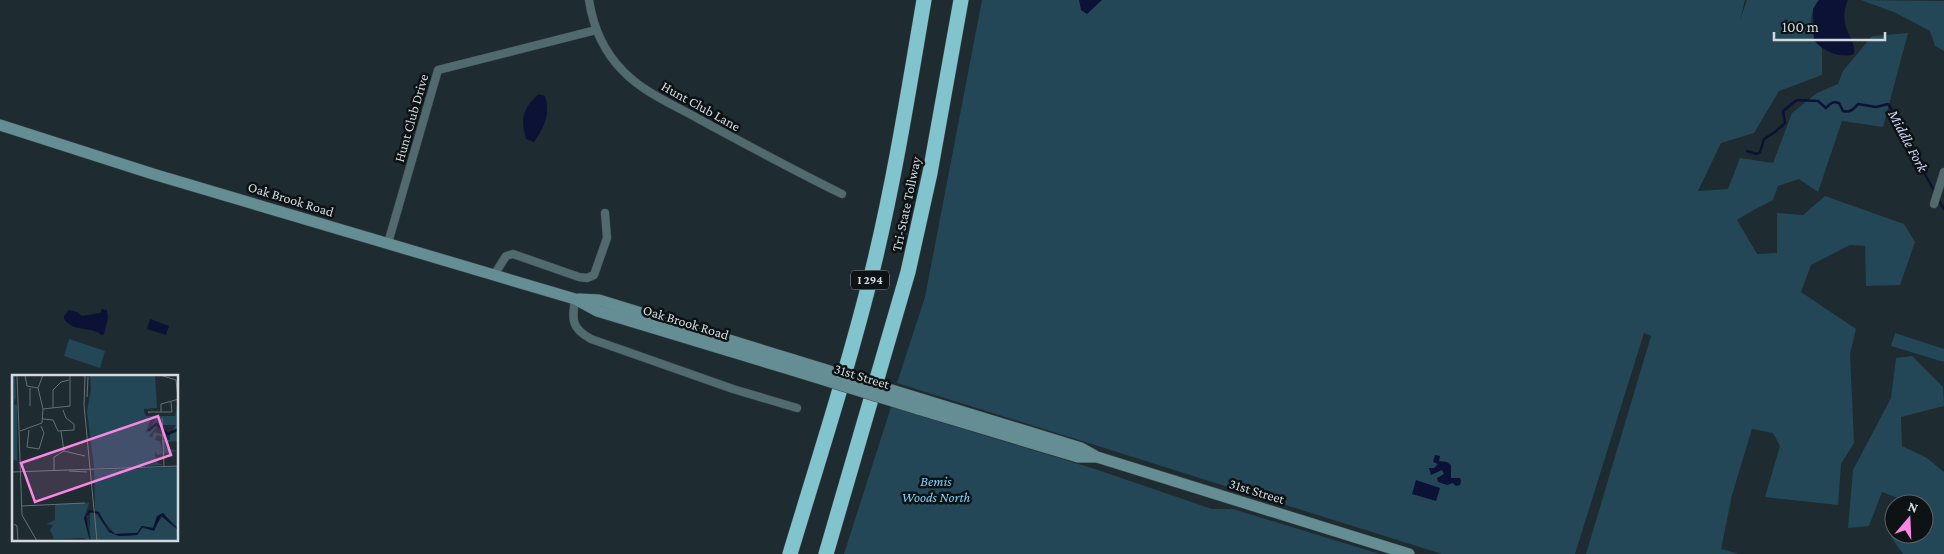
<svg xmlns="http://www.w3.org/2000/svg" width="1944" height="554" font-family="'Crimson Pro',serif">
	<rect width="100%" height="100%" fill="#1e2b31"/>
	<!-- green -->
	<path fill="#234757" d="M982 0H1745L1740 20 1747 0H1819C1807 12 1810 38 1822 48V75L1779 91 1754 133 1721 143 1698 191 1728 189 1740 158 1773 163 1792 113 1817 93 1838 84 1843 71 1872 36 1908 33 1883 127 1842 121 1818 192 1799 179 1778 186 1773 200 1750 212 1737 220 1757 254 1777 253V213L1803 215 1825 196 1904 224 1915 242 1900 285 1866 286 1865 246 1850 245 1811 265 1801 292 1856 329 1850 354 1854 443 1841 464 1838 505 1765 497 1780 446 1773 433 1752 429 1732 495 1721 549 1739 554H1586L1651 336 1644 333 1575 554H1442L897 383 925 297Z
		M1861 0 1944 1V51L1935 46 1930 31 1896 13Z
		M1895 333 1944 349V362L1891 346Z
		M69 339 105 351 100 368 64 356Z
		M1912 356 1943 387 1944 406 1901 417 1902 446 1927 458 1944 472V554H1903L1891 537 1894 519V534H1924V504H1897L1898 498 1882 492 1869 526 1848 528 1853 470 1891 398 1896 358Z
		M891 407 1098 470 1212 509H1233L1380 554H844Z"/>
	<!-- water -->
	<path fill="#0b1235" d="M1079 0H1102L1087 14 1081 10Z
		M1819 0H1848C1836 28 1857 37 1854 54 1841 59 1822 51 1814 40L1813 9Z
		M539 94 545 96C551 114 544 127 534 142L526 139C520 119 523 107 539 94Z
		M102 309 107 310 108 318 104 334 102 335C91 326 72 332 64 319V316L69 310 77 312 82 316 100 313Z
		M150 319 169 326 166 335 147 329Z
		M1435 455 1440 456 1439 461 1447 462 1451 465V478H1460L1461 481 1460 485 1456 486 1453 483 1447 485 1438 482 1437 478 1444 474 1442 470 1431 475 1429 468H1434L1438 464 1433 462Z
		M1416 480 1440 488 1436 501 1412 494Z"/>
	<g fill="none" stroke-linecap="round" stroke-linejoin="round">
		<!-- stream -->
		<path stroke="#0b1235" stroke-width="2.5" d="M1747 151 1757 154 1760 152 1764 139 1775 132 1785 123 1783 111 1797 100 1818 101 1826 108C1831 103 1832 101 1839 103L1843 111C1850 113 1854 109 1858 104L1876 107 1888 104 1894 113 1900 130 1935 192
			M1937 197 1944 209"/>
		<defs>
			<path id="minor" d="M589 0C593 26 604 52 623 71 643 92 672 104 697 118 745 144 793 170 842 194
				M1934 204 1944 172
				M388 243 438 70 596 30
				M494 275 506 256 513 254 579 277 587 278 594 275 607 238 605 213
				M575 299C572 320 571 328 591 339L733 389 797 408"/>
			<path id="secondary" d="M0 125 153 174 575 299 597 311 792 370
				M579 299 599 300 794 360
				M921 399 1081 448 1097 457 1409 554
				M918 409 1078 457H1097"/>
			<path id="motorway" d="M790 554C819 458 850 362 874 264 895 177 909 88 924 0
				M826 554 908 272 930 173 961 0"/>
		</defs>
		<!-- minor casing -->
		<use href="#minor" stroke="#3b474d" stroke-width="9"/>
		<!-- secondary casing -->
		<use href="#secondary" stroke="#3b474d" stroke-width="12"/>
		<!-- motorway casing -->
		<use href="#motorway" stroke="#3b474d" stroke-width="16"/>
		<!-- minor -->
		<use href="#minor" stroke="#506a6d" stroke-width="8"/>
		<!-- secondary -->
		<use href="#secondary" stroke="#658e94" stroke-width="11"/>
		<!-- motorway -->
		<use href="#motorway" stroke="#82c4cd" stroke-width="15"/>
		<defs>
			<path id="secondary-bridge" d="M794 360 921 399
				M792 370 918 409"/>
		</defs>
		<!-- secondary-bridge casing -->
		<use href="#secondary-bridge" stroke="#3b474d" stroke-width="12" stroke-linecap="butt"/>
		<!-- secondary-bridge -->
		<use href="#secondary-bridge" stroke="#658e94" stroke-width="11"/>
	</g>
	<g text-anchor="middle" stroke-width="5" stroke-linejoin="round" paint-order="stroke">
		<!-- shield labels -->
		<rect fill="#0d1215" stroke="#969da1" stroke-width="1" x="851" y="270.5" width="38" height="19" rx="4"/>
		<g font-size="12" font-weight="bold" fill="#d1d9dd">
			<text x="870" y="284">I 294</text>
		</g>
		<!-- street labels -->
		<g font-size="14" fill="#d1d9dd" stroke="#0d1215">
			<text transform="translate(701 106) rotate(29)" y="5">Hunt Club Lane</text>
			<text transform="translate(411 118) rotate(-74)" y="5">Hunt Club Drive</text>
			<text transform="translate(291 199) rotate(17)" y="5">Oak Brook Road</text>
			<text transform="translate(906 204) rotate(-78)" y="5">Tri-State Tollway</text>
			<text transform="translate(686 322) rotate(17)" y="5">Oak Brook Road</text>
			<text transform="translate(862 376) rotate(17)" y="5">31st Street</text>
			<text transform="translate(1257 491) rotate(17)" y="5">31st Street</text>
		</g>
		<!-- park labels -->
		<g font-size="14" font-style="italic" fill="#7dd2f8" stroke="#0d1215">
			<text x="936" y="486">Bemis<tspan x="936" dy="16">Woods North</tspan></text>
		</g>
		<!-- water labels -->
		<g font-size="15" font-style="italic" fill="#cfd8f4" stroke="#0d1215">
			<text transform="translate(1908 141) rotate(62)" y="5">Middle Fork</text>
		</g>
	</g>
	<!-- overview -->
	<g transform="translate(12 375)">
		<rect width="166" height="166" fill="#1e2b31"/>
		<path d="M0 0H3L4 23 1 29 5 30V86L0 84ZM78 0H143L145 33 132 34V37L134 41H163L166 25V66L153 67 154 73 166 76 159 77 160 83 154 77 152 80 150 65H158V58L165 57 161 54 164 50H150V45L139 43 133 60 144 44 145 51 137 61 140 63 142 57 150 59V62L145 60 143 65 148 66 151 79 145 80 143 76V81L146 88 151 90 134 91V88L133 92 82 93 75 36 79 14ZM166 92V153L150 138 141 153 130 151 125 158 103 159 83 135 82 95ZM77 128 72 143 78 166 71 163 42 164 38 155 41 150 34 149 43 145V129ZM75 138 78 155V138H84L97 157 107 161 125 160 130 153 140 155 151 141 166 155V166H79Z" fill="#234757"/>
		<path d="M77 135 87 137 96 154 103 159 125 158 130 151 141 153 145 141 151 138 166 155 149 141 142 156 131 152 125 160 107 161 97 157 86 139 79 137 74 141 78 166 72 143Z" fill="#0b1235"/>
		<path fill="none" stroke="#0b1235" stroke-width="2.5" d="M136 56 144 49 156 59 167 54"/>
		<path fill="none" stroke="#667176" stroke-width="1" d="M5 0 10 140 25 166M13 0 15 11 26 13M73 0 72 30 85 166M148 0 164 5 166 24M75 22 76 2M18 31V13M41 33V15L49 7 57 5M31 34 58 31V0M149 37V29L167 24M138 38 136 37H160L159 27M150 43 152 92M31 44 41 45 46 56 62 55V49L54 43 51 35M17 55 15 72 27 74 32 58 29 51M8 56 30 48 31 34 26 13 31 0M49 56 52 76 73 81M42 96V82L52 76M57 96 75 97M0 97 167 91M9 131 73 128M2 149 5 151 6 166"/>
		<path fill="#fb87e5" fill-opacity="0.15" stroke="#fb87e5" stroke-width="2.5" d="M146 41 159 80 23 127 9 88Z"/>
		<rect width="166" height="166" fill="none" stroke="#d1d9dd" stroke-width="2.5"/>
	</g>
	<!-- north arrow -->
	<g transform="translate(1909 519) rotate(19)"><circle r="24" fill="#0d1215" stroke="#5b6265"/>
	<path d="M0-4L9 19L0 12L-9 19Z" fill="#fb87e5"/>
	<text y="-8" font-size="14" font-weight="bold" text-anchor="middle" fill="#d1d9dd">N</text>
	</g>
	<!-- scale -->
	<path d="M1774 32v8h111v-8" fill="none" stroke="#d1d9dd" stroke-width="2.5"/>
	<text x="1782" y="32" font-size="15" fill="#d1d9dd" stroke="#0d1215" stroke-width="4" paint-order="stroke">100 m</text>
</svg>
